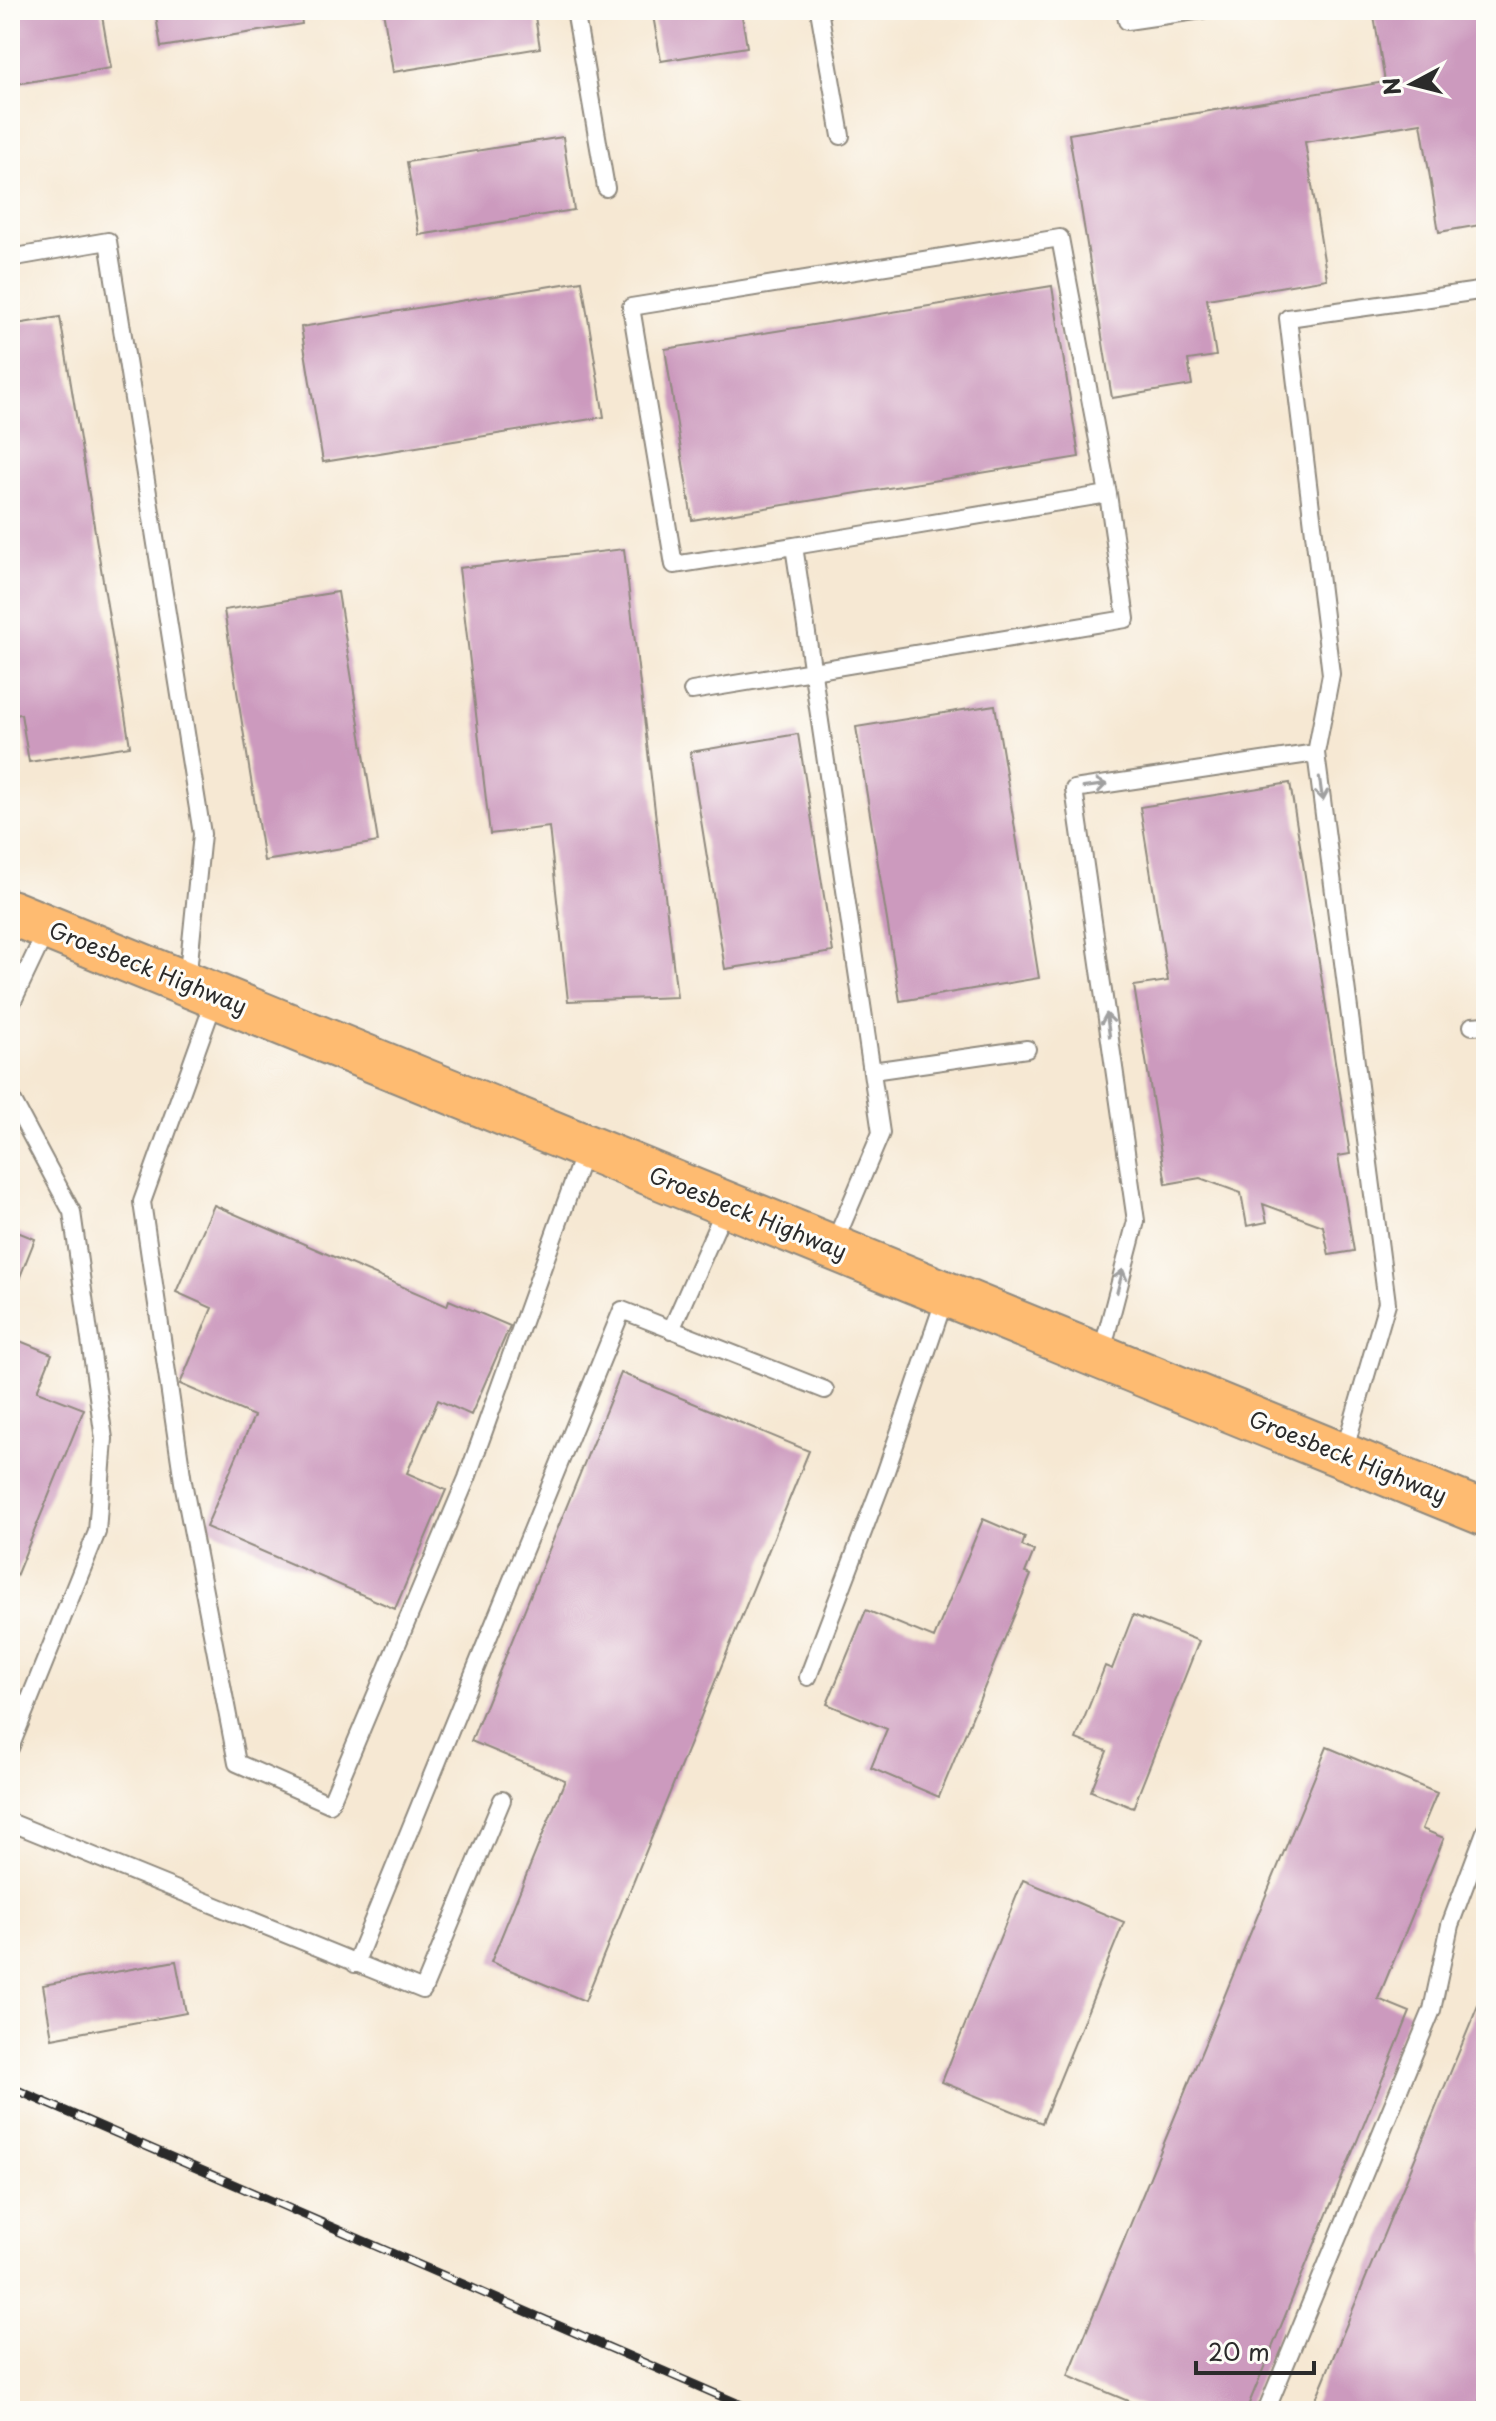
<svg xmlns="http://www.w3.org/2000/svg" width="1496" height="2421" font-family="'Playpen Sans',sans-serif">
	<rect width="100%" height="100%" fill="#fdfcf7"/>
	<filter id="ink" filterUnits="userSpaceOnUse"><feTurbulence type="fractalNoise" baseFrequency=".0125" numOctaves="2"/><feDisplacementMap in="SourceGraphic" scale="16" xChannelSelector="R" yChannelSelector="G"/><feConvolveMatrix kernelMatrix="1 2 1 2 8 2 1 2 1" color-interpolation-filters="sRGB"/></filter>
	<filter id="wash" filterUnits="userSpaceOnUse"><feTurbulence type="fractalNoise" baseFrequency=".006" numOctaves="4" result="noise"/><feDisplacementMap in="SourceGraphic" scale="32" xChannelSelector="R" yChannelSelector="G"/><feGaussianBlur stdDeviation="1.8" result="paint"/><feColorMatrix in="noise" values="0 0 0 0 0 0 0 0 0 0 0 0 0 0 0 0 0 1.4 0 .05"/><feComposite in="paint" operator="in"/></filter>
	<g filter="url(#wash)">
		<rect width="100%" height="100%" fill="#f6e8d3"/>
		<g id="blocks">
			<!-- building -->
			<path fill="#cc9abe" d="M10 10H101L111 68 10 85Z
				M155 10H300L302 24 161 47Z
				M383 10H534L540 48 393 72Z
				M652 10H741L747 47 661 61Z
				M1373 10H1486V224L1439 232 1421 123 1305 142 1327 279 1207 299 1216 356 1188 360 1192 385 1112 398 1069 134 1385 82Z
				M563 137 574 210 419 235 407 162Z
				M582 281 604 417 323 462 301 327Z
				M1052 286 1079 457 692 520 665 349Z
				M60 317 130 746 29 762 21 714 10 716V325Z
				M624 549 677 997 568 1001 549 827 490 834 459 568Z
				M338 592 378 842 264 861 224 610Z
				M995 705 1039 978 900 1001 856 727Z
				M798 734 833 952 725 969 690 752Z
				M1290 783 1350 1154 1338 1156 1354 1251 1329 1255 1323 1226 1263 1204 1267 1222 1247 1226 1241 1193 1200 1178 1166 1184 1134 986 1168 981 1140 807Z
				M214 1205 447 1306 449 1300 510 1326 471 1415 438 1400 407 1473 446 1490 395 1609 206 1527 254 1416 180 1384 212 1308 176 1292Z
				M10 1229 35 1239 10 1302Z
				M10 1337 52 1354 37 1391 84 1409 10 1591Z
				M621 1373 809 1451 585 2001 491 1962 565 1780 471 1741Z
				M983 1519 1025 1537 1022 1546 1034 1551 1025 1573 1031 1575 939 1797 871 1768 887 1729 827 1704 866 1610 934 1638Z
				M1133 1615 1199 1641 1133 1808 1091 1791 1107 1751 1076 1739 1105 1666 1112 1669Z
				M1327 1747 1437 1793 1422 1829 1444 1838 1378 1999 1410 2012 1246 2411H1152L1068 2376Z
				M1023 1880 1124 1922 1042 2123 942 2082Z
				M176 1961 186 2013 52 2038 43 1985Z
				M1486 1986V2387L1476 2411H1311Z"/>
		</g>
	</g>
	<g filter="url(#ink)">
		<use href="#blocks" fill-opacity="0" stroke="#908a7f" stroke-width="2"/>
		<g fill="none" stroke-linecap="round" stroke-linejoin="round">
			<defs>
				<path id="service" d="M575 10 606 188
					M819 10 841 136
					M1125 10 1127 21 1202 10
					M10 258 108 241 202 834 187 982
					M794 546 674 565 631 307 1060 238 1108 494 794 546 881 1133 833 1246
					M692 691 1126 619 1108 494
					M1316 753 1331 674 1288 318 1486 290
					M216 996 142 1202 183 1482 237 1763 330 1804 467 1478 585 1149
					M10 1007 47 929
					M1472 1026 1486 1025
					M872 1071 1027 1049
					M10 1096 72 1212 104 1439 97 1532 10 1748
					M671 1330 726 1206
					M1101 1355 1136 1221 1074 789 1316 753 1387 1303 1343 1455
					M808 1677 885 1474 946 1295
					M10 1822 423 1990 502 1800
					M355 1964 622 1310 825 1390
					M1266 2411 1432 2010 1450 1925 1486 1829"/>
				<path id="primary" d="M10 912 1486 1514"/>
			</defs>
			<!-- service casing -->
			<use href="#service" stroke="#908a7f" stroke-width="20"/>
			<!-- primary casing -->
			<use href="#primary" stroke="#908a7f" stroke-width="48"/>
			<!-- service -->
			<use href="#service" stroke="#fff" stroke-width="16"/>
			<!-- primary -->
			<use href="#primary" stroke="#febb71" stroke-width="44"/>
			<defs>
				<path id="rail" d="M10 2087 755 2411"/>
			</defs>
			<!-- rail casing -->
			<use href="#rail" stroke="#2b2b2b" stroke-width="9"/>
			<!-- rail -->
			<use href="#rail" stroke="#fdfcf7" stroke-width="6" stroke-dasharray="18" stroke-linecap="butt"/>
		</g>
		<!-- one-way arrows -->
		<defs><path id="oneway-shaft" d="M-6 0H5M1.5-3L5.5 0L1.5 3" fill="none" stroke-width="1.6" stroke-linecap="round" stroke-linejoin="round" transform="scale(2)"/></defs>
		<g stroke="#a0a0a0">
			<use href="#oneway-shaft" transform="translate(1095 786) rotate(-8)"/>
			<use href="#oneway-shaft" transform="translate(1321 789) rotate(82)"/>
			<use href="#oneway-shaft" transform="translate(1108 1025) rotate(-98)"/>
			<use href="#oneway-shaft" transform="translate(1120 1281) rotate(-75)"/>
		</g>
	</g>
	<g text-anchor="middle" stroke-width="6" stroke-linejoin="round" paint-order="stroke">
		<!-- street labels -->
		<g font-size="22" fill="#2b2b2b" stroke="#fdfcf7">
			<text transform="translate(148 968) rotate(22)" y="8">Groesbeck Highway</text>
			<text transform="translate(748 1213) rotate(22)" y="8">Groesbeck Highway</text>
			<text transform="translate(1348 1457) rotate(22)" y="8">Groesbeck Highway</text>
		</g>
	</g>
	<!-- margin -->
	<rect width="1496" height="2421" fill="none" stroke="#fdfcf7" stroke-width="40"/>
	<!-- north arrow -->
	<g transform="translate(1412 84) rotate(263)" stroke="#fdfcf7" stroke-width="6" paint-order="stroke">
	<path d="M0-6L14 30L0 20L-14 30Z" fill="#2b2b2b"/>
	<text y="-12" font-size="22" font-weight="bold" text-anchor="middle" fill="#2b2b2b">N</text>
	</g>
	<!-- scale -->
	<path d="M1196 2361v12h118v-12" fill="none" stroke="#2b2b2b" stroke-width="4"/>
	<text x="1208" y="2361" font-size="24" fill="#2b2b2b" stroke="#fdfcf7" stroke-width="6" paint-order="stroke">20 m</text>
</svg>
